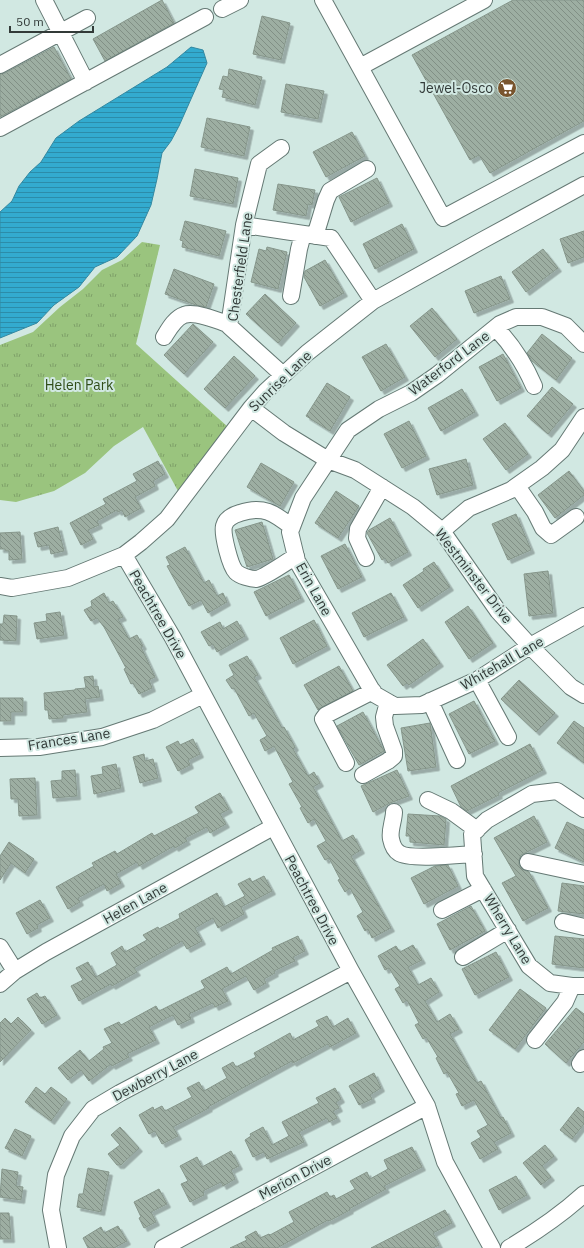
<svg xmlns="http://www.w3.org/2000/svg" width="584" height="1248" font-family="'IBM Plex Sans',sans-serif">
	<defs>
		<pattern id="grass-tufts" width="24" height="20" patternUnits="userSpaceOnUse"><rect width="24" height="20" fill="#9ac47e"/><path d="M3 7l-1-3M5 7V3M7 7l1-3M15 17l-1-3M17 17v-4M19 17l1-3" fill="none" stroke="#7ea068"/></pattern>
		<pattern id="water-rules" width="6" height="5" patternUnits="userSpaceOnUse"><rect width="6" height="5" fill="#33abcf"/><path d="M0 2.5h6" fill="none" stroke="#2c8ca9"/></pattern>
		<pattern id="building-back-hatch" width="6" height="6" patternUnits="userSpaceOnUse"><rect width="6" height="6" fill="#9daea2"/><path d="M-1 5l2 2M0 0l6 6M5-1l2 2" fill="none" stroke="#818f85"/></pattern>
		<filter id="shadow"><feDropShadow dx="3.5" dy="3.5" stdDeviation="0" flood-color="#0004"/></filter>
	</defs>
	<rect width="100%" height="100%" fill="#d1e8e2"/>
	<!-- grass -->
	<path fill="url(#grass-tufts)" d="M142 242 160 245 136 344 228 427 178 491 143 427 114 446 85 473 54 491 16 502 0 500V345L33 332 60 307 83 289 102 270 122 260Z"/>
	<!-- water -->
	<path fill="url(#water-rules)" stroke="#3389a2" d="M191 47 203 50 207 63 179 126 171 141 162 153 157 179 151 205 137 236 117 257 95 267 79 287 54 305 37 323 0 338V212L12 201 19 186 30 172 41 162 56 138 79 121 167 67Z"/>
	<!-- building -->
	<path fill="url(#building-back-hatch)" stroke="#86968b" filter="url(#shadow)" d="M162 0 174 23 105 61 93 39Z
		M513 0H584V121L490 173 479 155 470 160 412 55Z
		M262 16 290 23 281 60 253 54Z
		M54 47 71 79 0 117V74L5 73Z
		M229 69 262 77 255 105 222 97 224 90 219 89 223 76 228 77Z
		M286 84 324 91 318 119 281 112Z
		M207 118 250 127 244 156 201 147Z
		M352 132 365 156 326 177 313 152Z
		M195 169 238 178 233 204 190 196Z
		M377 178 389 203 351 222 339 197Z
		M278 184 315 190 312 205 308 204 306 216 273 210Z
		M185 221 226 231 219 256 182 247 183 241 180 240Z
		M402 224 414 249 375 269 363 244Z
		M584 231V257L568 263 560 239Z
		M267 247 287 252 278 289 251 282 259 249 266 251Z
		M543 249 558 268 526 292 512 272Z
		M325 260 344 293 320 306 304 277 305 271Z
		M174 269 214 284 206 307 196 305 165 294Z
		M501 276 510 299 474 313 465 291Z
		M265 294 296 323 278 343 246 314Z
		M432 308 457 339 435 357 410 326Z
		M193 324 213 342 184 374 164 355Z
		M542 334 572 358 556 380 532 361 527 353Z
		M386 344 405 377 381 391 362 357Z
		M503 354 521 388 497 401 479 367Z
		M234 356 255 376 225 408 204 389Z
		M327 383 350 397 330 431 306 416Z
		M552 387 573 404 548 434 527 416Z
		M462 389 475 412 441 431 428 408Z
		M409 421 426 456 402 468 384 434Z
		M505 423 528 454 506 470 483 439Z
		M466 459 473 485 437 495 429 469Z
		M158 461 165 474 153 481 155 486 135 497 141 508 125 517 122 510 118 512 117 510 97 521 99 525 88 530 93 539 81 545 70 523 106 504 103 499 137 481 133 474Z
		M261 463 294 482 280 506 247 487Z
		M569 471 584 491V495L555 518 538 495Z
		M336 491 359 506 338 538 315 523Z
		M516 514 531 550 508 560 492 524Z
		M390 518 408 552 388 563 385 558 382 560 367 533 369 530Z
		M262 522 273 559 247 567 235 530Z
		M58 527 64 551 51 554 49 545 38 547 34 533Z
		M20 532 22 559 9 560V551H6L5 549H0V533Z
		M345 544 362 577 338 589 321 556Z
		M185 547 204 583 209 580 217 596 223 593 227 602 208 613 201 600 189 606 167 566 170 565 166 557Z
		M434 562 450 587 418 608 403 585 424 571 423 569Z
		M548 571 553 613 529 616 524 574Z
		M289 575 301 598 266 616 254 592Z
		M104 593 109 603 113 601 123 617 118 619 129 639 137 635 143 646 141 647 155 677 149 680 152 688 139 694 133 683 131 684 124 669 126 668 104 627 97 618 91 621 84 610 92 606 91 601Z
		M391 593 404 617 364 637 352 613Z
		M468 606 493 643 469 659 445 622Z
		M60 612 64 635 37 639 34 623 47 621 46 614Z
		M4 615 17 616 16 641 0 640V624H3Z
		M314 620 327 646 293 664 280 638Z
		M237 621 245 636 217 652 213 644 209 646 201 632 220 622 223 629Z
		M423 639 440 663 409 685 407 683 403 686 387 665Z
		M247 656 258 675 254 677 282 728 284 727 295 747 293 749 308 776 314 772 320 783 313 787 342 841 353 835 361 850 351 856 391 928 372 938 368 929 365 931 357 916 363 912 350 888 345 892 338 880 340 879 329 858 325 860 317 846 326 841 314 819 308 823 300 808 302 807 289 784 293 782 274 746 265 751 260 740 267 736 254 713 249 716 234 688 232 689 226 680 234 675 229 665Z
		M339 666 353 691 322 707 318 710 304 685Z
		M93 676 94 687 98 686 100 697 85 699 87 712 63 715V718L49 719 48 710H45L44 693 75 690V689L86 688 84 677Z
		M519 680 555 713 536 732 501 699Z
		M0 698H23V712H11V721H0Z
		M474 701 495 741 469 754 449 714Z
		M363 712 384 751 359 765 337 726Z
		M574 721 584 728V763L557 743Z
		M430 723 436 767 408 771 401 728Z
		M193 739 200 754 188 760 190 765 178 771 166 747 178 741 180 745Z
		M530 744 543 770 498 793 499 795 467 811 461 807 451 786Z
		M144 754 145 761 153 759 158 778 140 783 133 757Z
		M116 764 121 788 94 794 91 776 103 774 102 767Z
		M75 770 77 796 53 798 51 781 62 780V771Z
		M397 770 409 796 390 803 373 812 361 786Z
		M35 778 37 815 19 816 18 799H11L10 779Z
		M220 793 229 809 220 814 226 824 210 833 207 827 185 838 187 841 175 848 174 846 139 866 137 862 116 874 121 883 107 891 104 884 78 898 80 902 68 909 56 887 94 866 92 863 115 851 117 854 152 833 154 836 199 813 195 807Z
		M408 814 440 816 446 819 444 845 410 842V836H406Z
		M534 816 547 842 521 855 519 860V865L522 869 529 872 548 908 523 921 502 883 516 876 494 838Z
		M567 822 584 830V862L555 848Z
		M9 842 34 859 25 873 11 863 0 880V856Z
		M448 865 458 886 424 904 411 878 435 866Z
		M264 876 272 891 241 907 244 914 218 928 213 918 195 928 202 941 187 949 182 941 134 968 137 972 112 986 111 984 79 1001 71 986 83 980 76 968 88 962 96 977 117 965 111 953 122 946 125 952 147 940 143 935 158 927 159 929 180 918 179 914 217 893 224 907 245 896 238 884 250 878 252 882Z
		M562 883 584 886V914L558 911Z
		M40 900 50 918 37 925 38 928 27 934 16 913Z
		M471 906 485 931 450 950 437 924Z
		M298 936 305 951 293 957 295 961 274 971 275 973 264 979 266 983 254 990 246 976 222 989 228 1001 215 1007 213 1003 189 1014 191 1019 178 1025 173 1015 149 1027 156 1040 127 1054 129 1057 112 1066 111 1064 89 1081 81 1070 68 1080 58 1068 80 1050 89 1061 104 1049 103 1047 112 1043 104 1029 119 1022 121 1025 156 1006 159 1011 205 988 201 981 227 967 231 974 273 950 272 948Z
		M555 936 584 939V968L552 964Z
		M413 945 422 960 408 967 418 985 431 978 439 992 425 1001 437 1022 450 1014 459 1029 450 1034 477 1083 481 1081 501 1118 503 1117 511 1133 494 1142 498 1149 480 1159 471 1143 481 1137 477 1131 488 1125 474 1100 462 1106 456 1094 459 1093 447 1072 444 1074 436 1058 438 1057 426 1037 423 1039 415 1025 419 1023 407 1000 403 1003 395 989 400 986 389 968 385 970 378 956 396 946 400 952Z
		M496 952 509 977 475 995 462 969Z
		M520 989 546 1008 515 1049 489 1030Z
		M37 993 40 998 45 996 57 1015 42 1024 27 999Z
		M576 1008 584 1014V1042L566 1063 545 1044Z
		M327 1016 333 1027 348 1018 356 1033 330 1047 328 1044 293 1063 292 1061 208 1107 209 1108 173 1127 178 1136 162 1144 155 1131 149 1134 139 1115 153 1107 154 1110 162 1106 165 1111 192 1097 187 1088 199 1082 204 1091 227 1078 222 1068 233 1062 236 1067 256 1057 254 1053 290 1033 293 1040 319 1026 316 1021Z
		M18 1017 31 1030 0 1062V1023L5 1018 11 1024Z
		M374 1073 381 1088 370 1095 372 1099 359 1105 349 1086Z
		M36 1087 45 1094 51 1087 67 1099 51 1121 25 1102Z
		M335 1088 341 1099 336 1102 339 1108 333 1111 337 1118 329 1122 327 1118 299 1132 304 1142 267 1159 264 1152 253 1157 245 1140 251 1136 250 1134 263 1127 272 1145 289 1136 282 1122 319 1103 316 1098Z
		M578 1107 584 1112V1124L572 1139 560 1130Z
		M120 1127 139 1148 121 1165H117L108 1154 120 1145 111 1135Z
		M15 1129 31 1136 22 1156 5 1148Z
		M545 1145 554 1156 542 1166 551 1177 541 1185 523 1163Z
		M412 1147 422 1167 384 1186 386 1189 349 1209 350 1210 329 1221 328 1220 277 1248H230L247 1240 245 1237 256 1231 260 1238 269 1234 270 1235 294 1222 289 1212 327 1192 330 1197 334 1195 336 1199 355 1189 350 1181 367 1172 370 1179 388 1169 384 1160Z
		M231 1151 239 1166 231 1170 235 1179 223 1186 221 1182 203 1191 204 1195 190 1202 181 1184 188 1181 180 1166 197 1157 202 1167Z
		M88 1168 109 1172 101 1212 77 1207 79 1194H83Z
		M2 1169 18 1172 16 1186 23 1187 21 1200 0 1197Z
		M516 1176 527 1195 499 1210 489 1190Z
		M159 1189 167 1204 151 1212 156 1222 144 1228 139 1218 141 1217 134 1202Z
		M445 1210 452 1223 433 1233 439 1245 433 1248H371Z
		M0 1213H9L11 1239H0Z
		M118 1226 127 1241 114 1248H88L83 1238 101 1227 104 1233Z"/>
	<g fill="none" stroke-linecap="round" stroke-linejoin="round">
		<defs>
			<path id="minor" d="M44 0 86 82
				M323 0 443 218 584 143
				M222 9 240 0
				M0 65 87 18
				M360 67 484 0
				M0 128 205 17
				M281 148 259 164 244 225 229 326 283 375
				M244 225 331 238 373 301
				M315 236 326 200 330 191 367 169
				M291 296 299 249 303 234
				M496 328C512 345 525 365 534 386
				M164 337C169 329 175 318 184 315 195 311 219 321 230 325
				M584 344 566 326 542 317H516L500 324 437 375 411 393 379 409 348 430 303 498 290 532 297 561 374 694 395 706 422 705 477 680 530 646 584 616
				M251 408 284 433 328 460 355 470 413 507 442 531 498 611 530 646 571 687 584 695
				M517 486 535 512 543 528 551 535 576 517
				M292 527C274 513 263 505 240 513 233 515 226 518 224 526 222 534 230 566 236 572 240 576 251 579 256 579 264 578 288 561 296 556
				M442 531 469 508 511 490 542 468 562 450 584 417
				M124 555 173 638 351 971 427 1106 445 1162 492 1248
				M366 558 357 538 358 529 382 487
				M0 586 12 588 68 578 124 555 141 542 167 519 251 408 266 391 307 353 373 301 481 241 584 185
				M477 680 508 737
				M430 701 457 760
				M0 748 39 747 102 737 153 720 203 695
				M346 763 323 719 326 715 373 691
				M363 775 388 761 394 756V751L385 726 384 717 388 702
				M428 800 451 811 477 830
				M584 809 557 791 532 794 487 820 472 834 475 876 529 966 550 983 572 986H584
				M394 812C394 820 389 831 391 839 392 844 394 850 399 853 409 860 459 855 474 854
				M528 862 584 874
				M442 910 483 889
				M563 922 584 927
				M0 947 15 971
				M463 957 508 930
				M0 984 15 971 46 952 273 827
				M535 1040 565 1002 572 986
				M580 1064 584 1058
				M58 1248 51 1210 56 1175 72 1136 93 1109 120 1093 351 971
				M163 1248 427 1106
				M509 1248C536 1232 561 1215 584 1194"/>
		</defs>
		<!-- minor casing -->
		<use href="#minor" stroke="#657974" stroke-width="18"/>
		<!-- minor -->
		<use href="#minor" stroke="#fff" stroke-width="16"/>
	</g>
	<!-- icons -->
	<defs>
		<symbol id="supermarket-disc" viewBox="-11 -11 22 22"><circle r="9.5" fill="#79552e" stroke="#d1e8e2"/><path d="M-6-5.5h2.5l.6 2H6L4.5 2H-2.5L-4.4-4H-6ZM-1.5 3.2a1.3 1.3 0 1 0 .1 0ZM3 3.2a1.3 1.3 0 1 0 .1 0Z" fill="#fff"/></symbol>
	</defs>
	<g fill-rule="evenodd">
		<use href="#supermarket-disc" x="496" y="77" width="22" height="22"/>
	</g>
	<g text-anchor="middle" stroke-width="4" stroke-linejoin="round" paint-order="stroke">
		<!-- poi labels -->
		<g font-size="14" fill="#323a38" stroke="#d1e8e2" text-anchor="end">
			<text x="493" y="93">Jewel-Osco</text>
		</g>
		<!-- street labels -->
		<g font-size="14" fill="#323a38" stroke="#d1e8e2">
			<text transform="translate(240 267) rotate(-82)" y="5">Chesterfield Lane</text>
			<text transform="translate(449 363) rotate(-37)" y="5">Waterford Lane</text>
			<text transform="translate(280 381) rotate(-44)" y="5">Sunrise Lane</text>
			<text transform="translate(474 576) rotate(52)" y="5">Westminster Drive</text>
			<text transform="translate(314 589) rotate(61)" y="5">Erin Lane</text>
			<text transform="translate(158 614) rotate(60)" y="5">Peachtree Drive</text>
			<text transform="translate(502 663) rotate(-30)" y="5">Whitehall Lane</text>
			<text transform="translate(69 739) rotate(-9)" y="5">Frances Lane</text>
			<text transform="translate(312 900) rotate(62)" y="5">Peachtree Drive</text>
			<text transform="translate(135 903) rotate(-29)" y="5">Helen Lane</text>
			<text transform="translate(508 929) rotate(59)" y="5">Wherry Lane</text>
			<text transform="translate(155 1075) rotate(-28)" y="5">Dewberry Lane</text>
			<text transform="translate(295 1177) rotate(-28)" y="5">Merion Drive</text>
		</g>
		<!-- park labels -->
		<g font-size="14" fill="#304d18" stroke="#d1e8e2">
			<text x="79" y="390">Helen Park</text>
		</g>
	</g>
	<!-- scale -->
	<path d="M10 26v6h83v-6" fill="none" stroke="#323a38" stroke-width="2"/>
	<text x="16" y="26" font-size="12" fill="#323a38" stroke="#d1e8e2" stroke-width="3" paint-order="stroke">50 m</text>
</svg>
